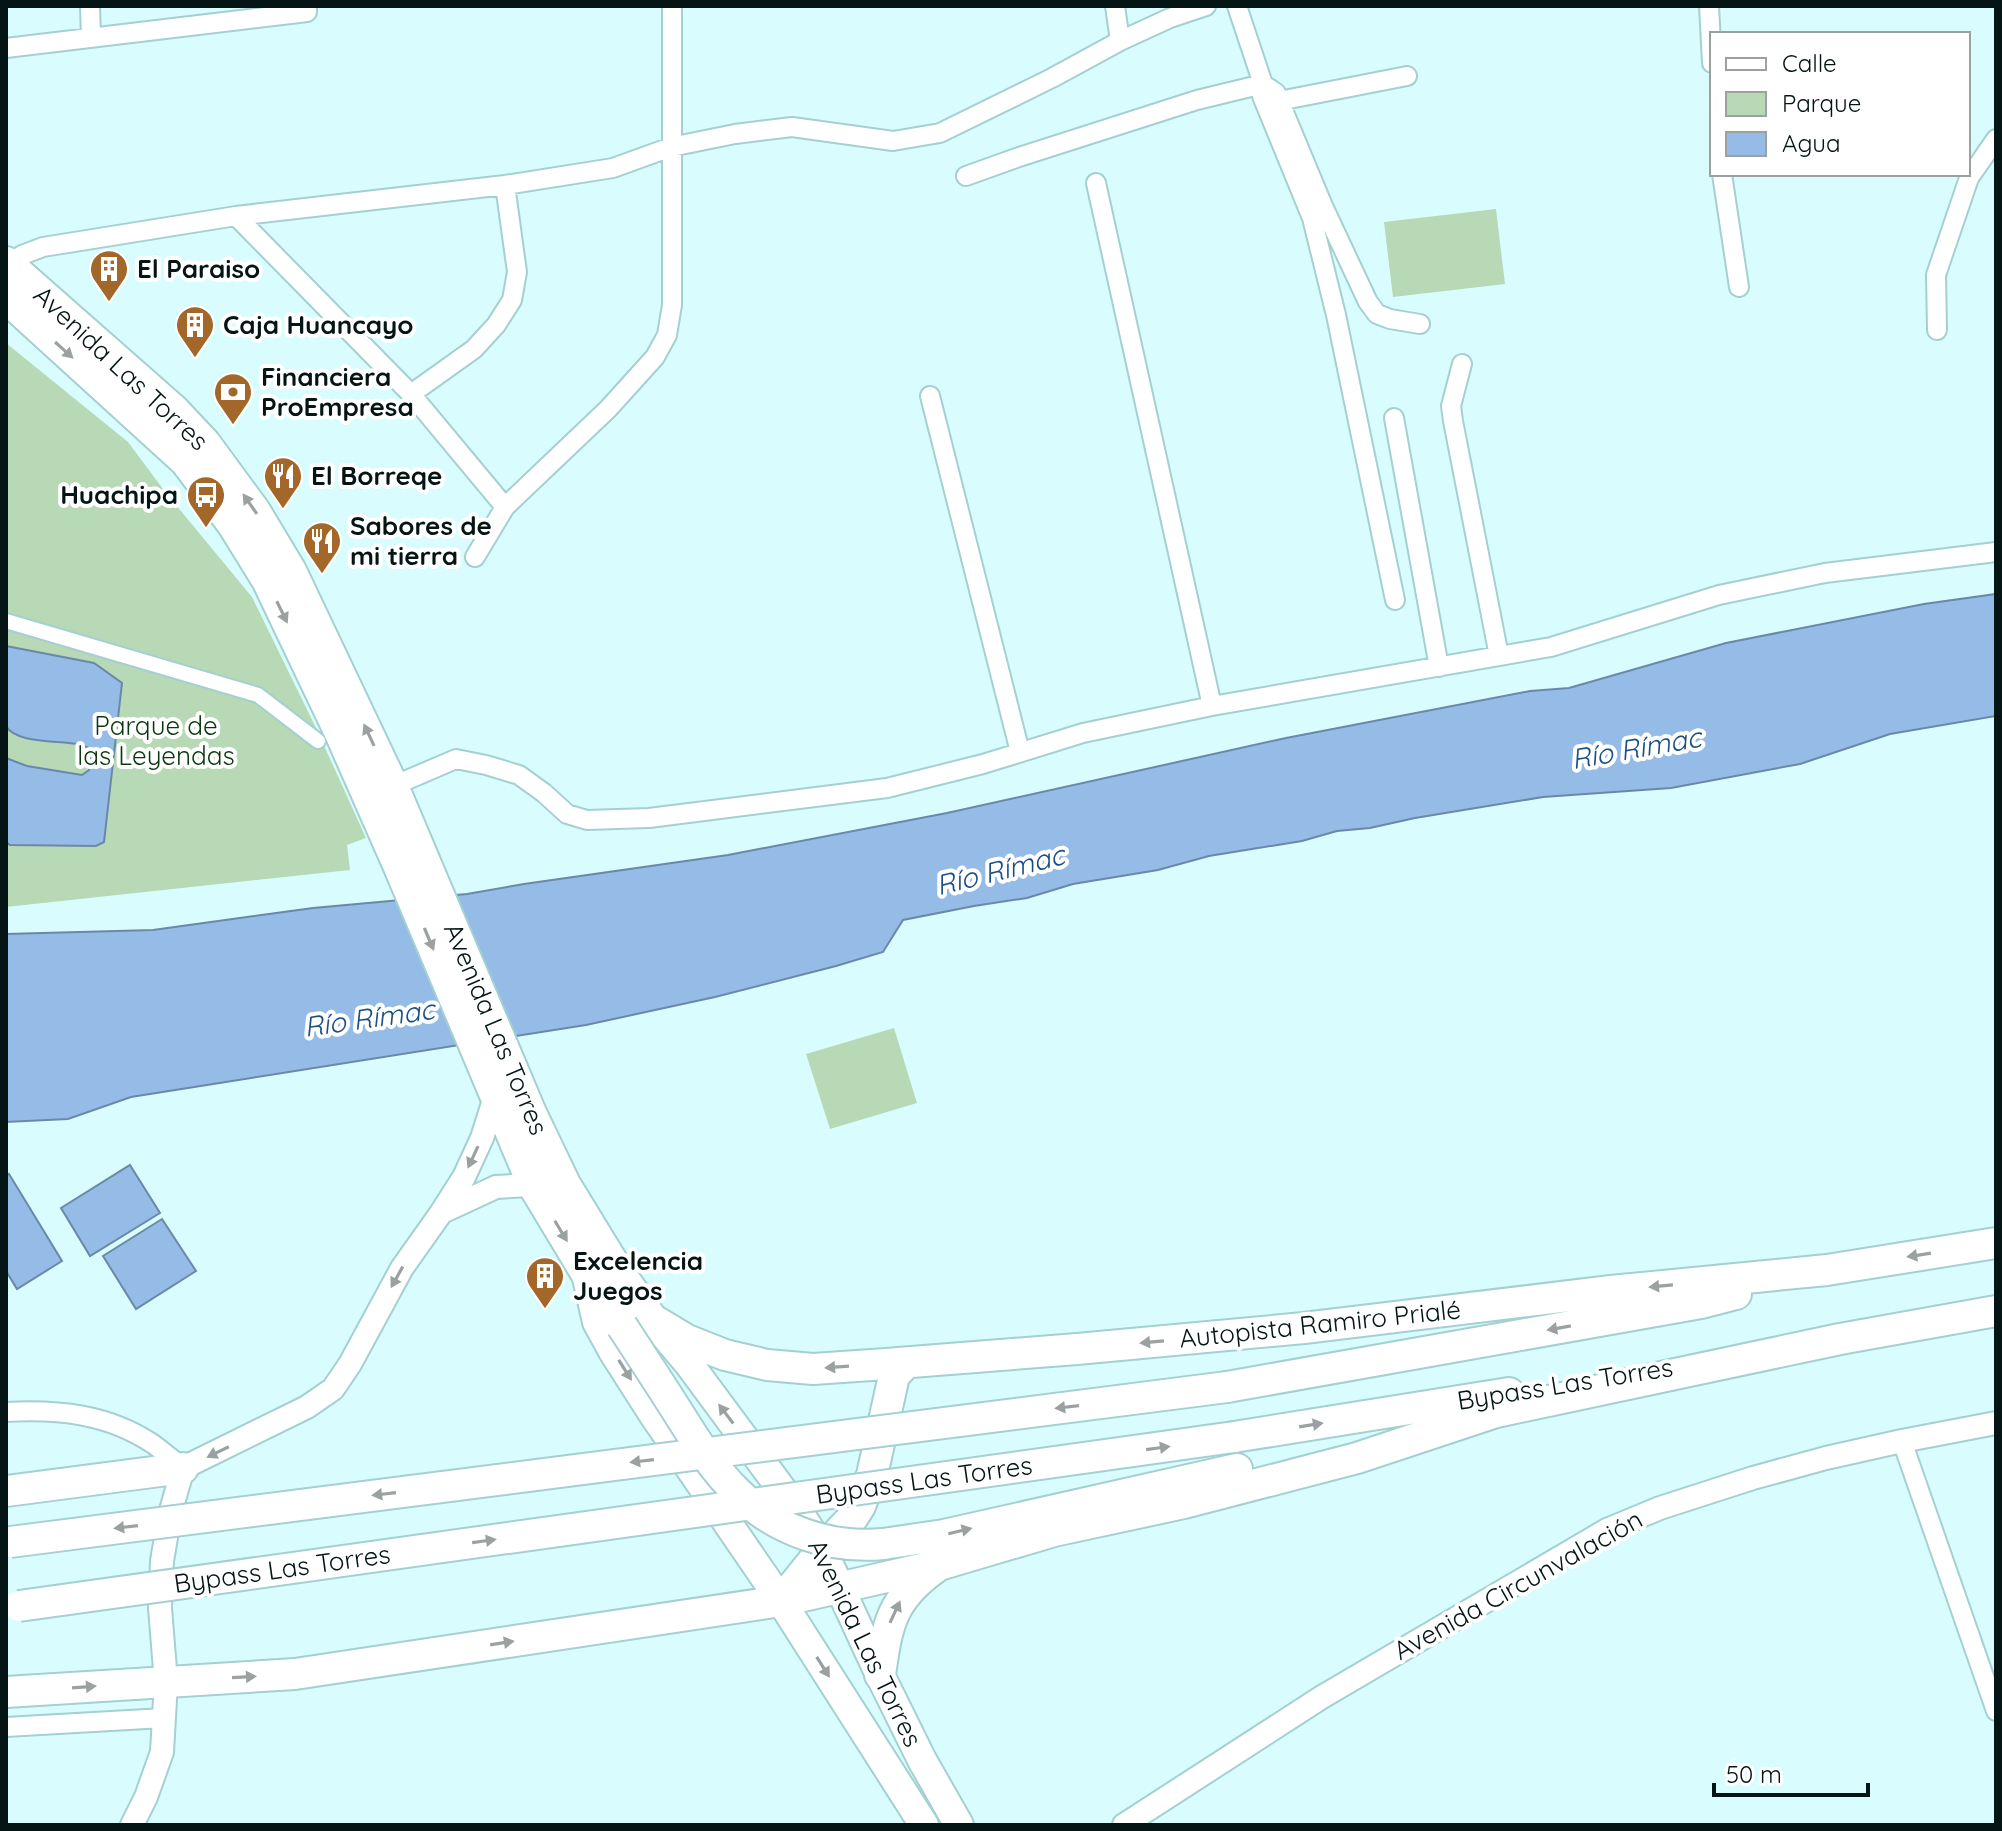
<svg xmlns="http://www.w3.org/2000/svg" width="2002" height="1831" font-family="Quicksand,sans-serif">
	<rect width="100%" height="100%" fill="#d9fdfe"/>
	<!-- green -->
	<path fill="#b7d9b6" d="M1496 209 1505 284 1393 297 1384 222Z
		M6 343 128 442 166 493 252 597 317 730 366 838 347 845 350 870 6 907Z
		M894 1028 917 1103 830 1129 806 1054Z"/>
	<!-- water -->
	<path fill="#95bbe7" stroke="#6a89a8" stroke-width="2" d="M1996 594V716L1890 734 1800 764 1671 788 1543 797 1415 818 1370 828 1337 831 1302 841 1209 856 1158 870 1073 884 1027 898 974 906 903 920 883 952 836 966 715 997 586 1025 131 1097 68 1119 6 1122V934L153 930 313 908 467 894 524 884 728 855 947 813 1286 738 1530 691 1569 688 1726 643 1924 604Z
		M6 646 94 663 122 683 104 842 96 846 10 845 6 842V758L27 766 82 775 89 770C90 765 93 756 91 751 85 736 19 749 6 726Z
		M130 1165 160 1213 90 1256 61 1208Z
		M9 1174 62 1261 17 1289 6 1271V1176Z
		M162 1219 196 1271 136 1309 103 1256Z"/>
	<g fill="none" stroke-linecap="round" stroke-linejoin="round">
		<defs>
			<path id="pedestrian" d="M6 621 258 695 318 741"/>
			<path id="minor" d="M90 6 91 38
				M1115 6 1120 41
				M1237 6 1263 84 1276 93 1323 206 1368 302 1377 314 1390 319 1420 324
				M1709 6 1712 63
				M6 48 307 12V6
				M1279 101 1407 76
				M1722 174 1739 287
				M966 176 1019 157 1197 100 1263 84 1262 96 1312 218 1336 315 1395 600
				M1096 183 1212 706
				M236 216 411 394 505 507
				M8 264 22 255 43 247 236 216 505 185 613 168 671 147 735 134 792 127 893 141 940 133 1052 78 1120 41 1170 18 1206 6
				M1937 330 1936 275 1969 178 1996 139
				M1462 364 1451 406 1453 421 1499 656
				M411 394 474 349 496 325 512 300 517 272 505 185
				M930 396 1020 752
				M1394 418 1439 667
				M475 557 505 507 608 409 655 357 667 335 672 305V6
				M393 786 456 759 486 765 519 775 544 793 567 814 587 820 649 818 887 788 983 764 1083 733 1212 706 1551 647 1719 595 1825 573 1996 552
				M6 1412C58 1409 108 1414 153 1444 163 1451 173 1460 183 1468
				M1902 1441 1996 1711
				M6 1727 164 1718"/>
			<path id="tertiary" d="M442 1212 496 1187 546 1184
				M132 1825 146 1797 162 1752 166 1682 160 1608 162 1561 170 1514 183 1468 307 1407 333 1389 350 1364 402 1268 441 1213 464 1177 482 1138 495 1097
				M1124 1825 1322 1697 1607 1530 1660 1508 1753 1478 1826 1458 1902 1441 1996 1423"/>
			<path id="primary" d="M587 1278 597 1322 614 1353 653 1414 781 1601 924 1825
				M656 1325 689 1364 797 1510 820 1545 880 1675 922 1760 959 1825"/>
			<path id="trunk" d="M6 262 174 410 205 443 255 511 291 571 393 786 531 1113 565 1184 617 1269 652 1319 687 1340 725 1355 767 1365 813 1369 886 1364 1077 1349 1304 1328 1611 1291 1827 1270 1996 1243
				M6 298 186 462 233 525 267 580 340 733 399 867 533 1185 586 1273 622 1326
				M1227 1387 1701 1303 1736 1294
				M1487 1414 1840 1339 1996 1311
				M1234 1437 1509 1393
				M6 1491 183 1468
				M883 1544 944 1535 1237 1469
				M781 1601 822 1550 853 1517 860 1506 872 1475 894 1376 904 1365 911 1362
				M880 1675C887 1625 891 1599 935 1568
				M6 1692 295 1674 781 1601 939 1565 1054 1531 1184 1503 1357 1458 1505 1409"/>
		</defs>
		<!-- pedestrian casing -->
		<use href="#pedestrian" stroke="#a4d0d1" stroke-width="18"/>
		<!-- minor casing -->
		<use href="#minor" stroke="#a4d0d1" stroke-width="22"/>
		<!-- tertiary casing -->
		<use href="#tertiary" stroke="#a4d0d1" stroke-width="26"/>
		<!-- primary casing -->
		<use href="#primary" stroke="#a4d0d1" stroke-width="32"/>
		<!-- trunk casing -->
		<use href="#trunk" stroke="#a4d0d1" stroke-width="34"/>
		<!-- pedestrian -->
		<use href="#pedestrian" stroke="#fff" stroke-width="14"/>
		<!-- minor -->
		<use href="#minor" stroke="#fff" stroke-width="18"/>
		<!-- tertiary -->
		<use href="#tertiary" stroke="#fff" stroke-width="22"/>
		<!-- primary -->
		<use href="#primary" stroke="#fff" stroke-width="28"/>
		<!-- trunk -->
		<use href="#trunk" stroke="#fff" stroke-width="30"/>
		<defs>
			<path id="trunk-bridge" d="M622 1326C641 1355 660 1384 679 1414 696 1441 713 1469 737 1492 775 1530 829 1549 883 1544
				M10 1542 1227 1387
				M19 1606 1234 1437"/>
		</defs>
		<!-- trunk-bridge casing -->
		<use href="#trunk-bridge" stroke="#a4d0d1" stroke-width="34" stroke-linecap="butt"/>
		<!-- trunk-bridge -->
		<use href="#trunk-bridge" stroke="#fff" stroke-width="30"/>
	</g>
	<!-- one-way arrows -->
	<defs><path id="oneway-solid" d="M-6-.8H1V-3.2L6.5 0L1 3.2V.8H-6Z" transform="scale(2)"/></defs>
	<g fill="#9ba1a1">
		<use href="#oneway-solid" transform="translate(64 350) rotate(42)"/>
		<use href="#oneway-solid" transform="translate(250 504) rotate(-125)"/>
		<use href="#oneway-solid" transform="translate(282 612) rotate(64)"/>
		<use href="#oneway-solid" transform="translate(369 735) rotate(-115)"/>
		<use href="#oneway-solid" transform="translate(429 939) rotate(67)"/>
		<use href="#oneway-solid" transform="translate(473 1157) rotate(115)"/>
		<use href="#oneway-solid" transform="translate(561 1231) rotate(59)"/>
		<use href="#oneway-solid" transform="translate(1919 1255) rotate(171)"/>
		<use href="#oneway-solid" transform="translate(397 1277) rotate(119)"/>
		<use href="#oneway-solid" transform="translate(1661 1286) rotate(175)"/>
		<use href="#oneway-solid" transform="translate(1559 1328) rotate(170)"/>
		<use href="#oneway-solid" transform="translate(1152 1342) rotate(175)"/>
		<use href="#oneway-solid" transform="translate(837 1367) rotate(176)"/>
		<use href="#oneway-solid" transform="translate(625 1370) rotate(58)"/>
		<use href="#oneway-solid" transform="translate(1067 1407) rotate(173)"/>
		<use href="#oneway-solid" transform="translate(726 1414) rotate(-127)"/>
		<use href="#oneway-solid" transform="translate(1311 1425) rotate(-9)"/>
		<use href="#oneway-solid" transform="translate(1158 1448) rotate(-8)"/>
		<use href="#oneway-solid" transform="translate(218 1452) rotate(154)"/>
		<use href="#oneway-solid" transform="translate(642 1461) rotate(173)"/>
		<use href="#oneway-solid" transform="translate(384 1494) rotate(173)"/>
		<use href="#oneway-solid" transform="translate(126 1527) rotate(173)"/>
		<use href="#oneway-solid" transform="translate(960 1531) rotate(-13)"/>
		<use href="#oneway-solid" transform="translate(484 1541) rotate(-8)"/>
		<use href="#oneway-solid" transform="translate(895 1612) rotate(-65)"/>
		<use href="#oneway-solid" transform="translate(502 1643) rotate(-9)"/>
		<use href="#oneway-solid" transform="translate(823 1667) rotate(58)"/>
		<use href="#oneway-solid" transform="translate(244 1677) rotate(-3)"/>
		<use href="#oneway-solid" transform="translate(84 1687) rotate(-4)"/>
	</g>
	<!-- icons -->
	<defs>
		<symbol id="building-pin" viewBox="-11 -11 22 30"><path d="M0 17L-7.5 6A9.5 9.5 0 1 1 7.5 6Z" fill="#a36729" stroke="#fff"/><path d="M-4-6H4V6H1V3H-1V6H-4ZM-2.5-4.3h1.7v1.8h-1.7ZM.8-4.3h1.7v1.8H.8ZM-2.5-1h1.7V.8h-1.7ZM.8-1h1.7V.8H.8Z" fill="#fff"/></symbol>
		<symbol id="bank-pin" viewBox="-11 -11 22 30"><path d="M0 17L-7.5 6A9.5 9.5 0 1 1 7.5 6Z" fill="#a36729" stroke="#fff"/><path d="M-6-4H6V4H-6ZM0-2.3a2.3 2.3 0 1 0 0 4.6a2.3 2.3 0 1 0 0-4.6Z" fill="#fff"/></symbol>
		<symbol id="restaurant-pin" viewBox="-11 -11 22 30"><path d="M0 17L-7.5 6A9.5 9.5 0 1 1 7.5 6Z" fill="#a36729" stroke="#fff"/><path d="M-5-6h1v4h1v-4h1v4h1v-4h1v5L-1.5 .5V6h-2V.5L-5-1ZM5-6V6H3V1.5H1.5Q1.5-4 5-6Z" fill="#fff"/></symbol>
		<symbol id="bus-pin" viewBox="-11 -11 22 30"><path d="M0 17L-7.5 6A9.5 9.5 0 1 1 7.5 6Z" fill="#a36729" stroke="#fff"/><path d="M-5-6H5V4H4V6H2V4H-2V6H-4V4H-5ZM-3.5-4V0h7V-4ZM-3.5 1.2v1.5H-2V1.2ZM2 1.2v1.5H3.5V1.2Z" fill="#fff"/></symbol>
	</defs>
	<g fill-rule="evenodd">
		<use href="#building-pin" x="87" y="247" width="44" height="60"/>
		<use href="#building-pin" x="173" y="303" width="44" height="60"/>
		<use href="#bank-pin" x="211" y="370" width="44" height="60"/>
		<use href="#restaurant-pin" x="261" y="454" width="44" height="60"/>
		<use href="#bus-pin" x="184" y="473" width="44" height="60"/>
		<use href="#restaurant-pin" x="300" y="519" width="44" height="60"/>
		<use href="#building-pin" x="523" y="1254" width="44" height="60"/>
	</g>
	<g text-anchor="middle" stroke-width="8" stroke-linejoin="round" paint-order="stroke">
		<!-- poi labels -->
		<g font-size="26" font-weight="bold" fill="#051515" stroke="#fff" text-anchor="start">
			<text x="137" y="278">El Paraiso</text>
			<text x="223" y="334">Caja Huancayo</text>
			<text x="261" y="386">Financiera<tspan x="261" dy="30">ProEmpresa</tspan></text>
			<text x="311" y="485">El Borreqe</text>
			<text x="178" y="504" text-anchor="end">Huachipa</text>
			<text x="350" y="535">Sabores de<tspan x="350" dy="30">mi tierra</tspan></text>
			<text x="573" y="1270">Excelencia<tspan x="573" dy="30">Juegos</tspan></text>
		</g>
		<!-- street labels -->
		<g font-size="26" fill="#051515" stroke="#fff">
			<text transform="translate(121 368) rotate(43)" y="9">Avenida Las Torres</text>
			<text transform="translate(496 1029) rotate(67)" y="9">Avenida Las Torres</text>
			<text transform="translate(1320 1324) rotate(-6)" y="9">Autopista Ramiro Prialé</text>
			<text transform="translate(1565 1384) rotate(-9)" y="9">Bypass Las Torres</text>
			<text transform="translate(924 1480) rotate(-8)" y="9">Bypass Las Torres</text>
			<text transform="translate(282 1569) rotate(-8)" y="9">Bypass Las Torres</text>
			<text transform="translate(1518 1585) rotate(-29)" y="9">Avenida Circunvalación</text>
			<text transform="translate(865 1643) rotate(64)" y="9">Avenida Las Torres</text>
		</g>
		<!-- park labels -->
		<g font-size="26" fill="#0a370d" stroke="#fff">
			<text x="156" y="735">Parque de<tspan x="156" dy="30">las Leyendas</tspan></text>
		</g>
		<!-- water labels -->
		<g font-size="28" font-style="italic" fill="#1a4f85" stroke="#fff">
			<text transform="translate(1636 748) rotate(-10)" y="10">Río Rímac</text>
			<text transform="translate(1000 870) rotate(-14)" y="10">Río Rímac</text>
			<text transform="translate(369 1018) rotate(-8)" y="10">Río Rímac</text>
		</g>
	</g>
	<!-- border -->
	<rect width="2002" height="1831" fill="none" stroke="#051515" stroke-width="16"/>
	<!-- legend -->
	<rect x="1710" y="32" width="260" height="144" fill="#ffffff" stroke="#9ba1a1" stroke-width="2"/>
	<rect x="1726" y="58" width="40" height="12" fill="#ffffff" stroke="#9ba1a1" stroke-width="2"/>
	<text x="1782" y="72" font-size="24" fill="#051515">Calle</text>
	<rect x="1726" y="92" width="40" height="24" fill="#b7d9b6" stroke="#9ba1a1" stroke-width="2"/>
	<text x="1782" y="112" font-size="24" fill="#051515">Parque</text>
	<rect x="1726" y="132" width="40" height="24" fill="#95bbe7" stroke="#9ba1a1" stroke-width="2"/>
	<text x="1782" y="152" font-size="24" fill="#051515">Agua</text>
	<!-- scale -->
	<path d="M1714 1783v12h154v-12" fill="none" stroke="#051515" stroke-width="4"/>
	<text x="1726" y="1783" font-size="24" fill="#051515" stroke="#ffffff" stroke-width="6" paint-order="stroke">50 m</text>
</svg>
